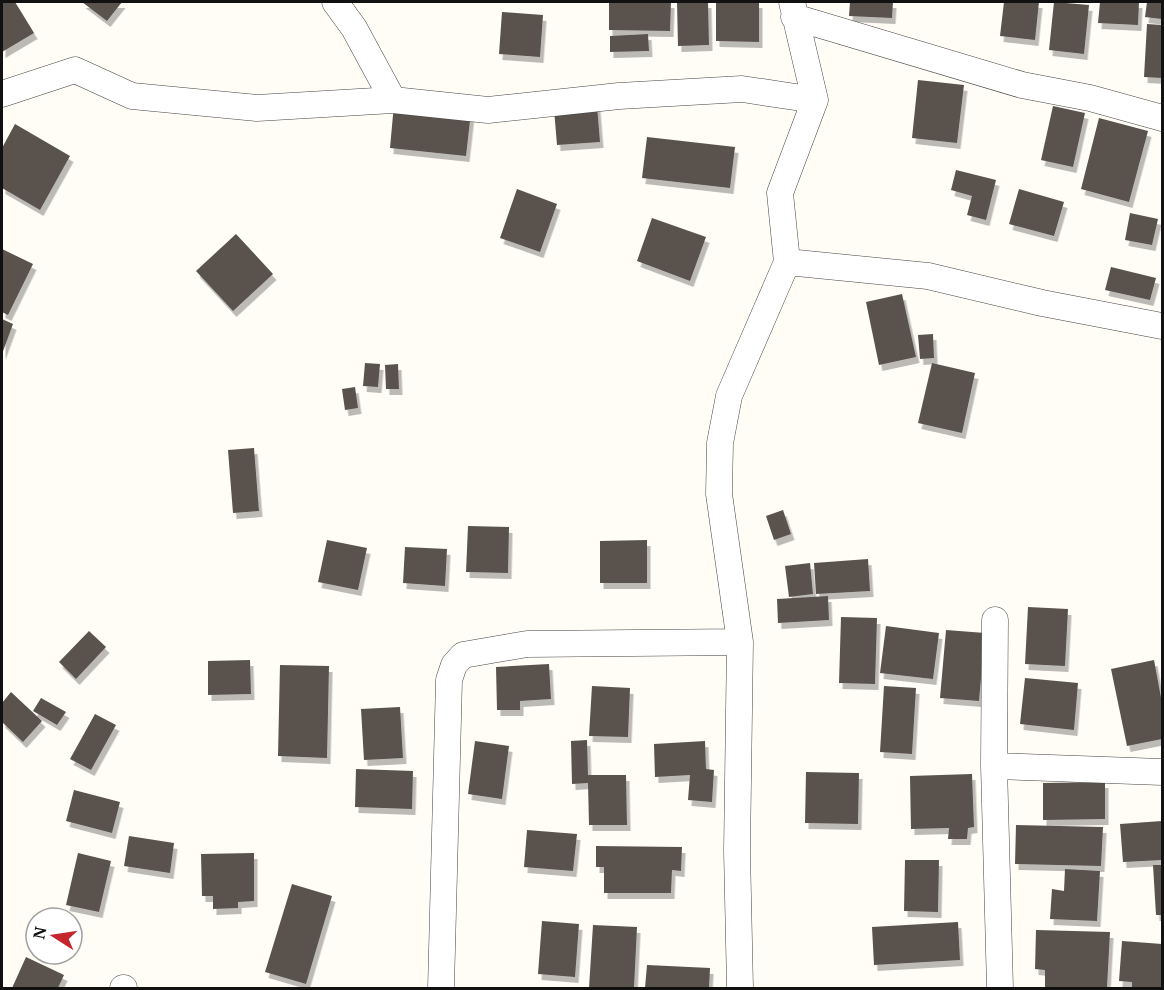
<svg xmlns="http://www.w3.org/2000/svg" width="1164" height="990" font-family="'PT Serif',serif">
	<defs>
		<filter id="shadow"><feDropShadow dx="3.5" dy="6" stdDeviation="0" flood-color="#0004"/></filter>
	</defs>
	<rect width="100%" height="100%" fill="#fffdf5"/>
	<!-- building -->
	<path fill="#5a524d" filter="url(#shadow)" d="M2 2H15L34 33 2 52Z
		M82 2H122L107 21Z
		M609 2H671L670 31 609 30Z
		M677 2H708L709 45 678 46Z
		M716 2H759V42L716 41Z
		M850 2H893L892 18 849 16Z
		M1004 2H1039L1035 40 1000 36Z
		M1054 2 1089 5 1084 54 1049 50Z
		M1100 2H1139L1138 25 1098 23Z
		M1147 2H1162V19L1145 17Z
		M502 12 543 15 540 57 499 54Z
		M1147 24 1162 25V78L1144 77Z
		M648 34 649 51 610 52V36Z
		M918 80 964 85 957 143 912 138Z
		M596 93 600 142 557 145 553 97Z
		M394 104 471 112 466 156 390 148Z
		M1053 106 1085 113 1073 167 1041 160Z
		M1099 118 1148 131 1129 202 1081 189Z
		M15 124 70 156 40 210 2 188V148Z
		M647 137 735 147 730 188 642 178Z
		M956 170 996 180 986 220 967 215 972 196 951 190Z
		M517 189 557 204 540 252 500 238Z
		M1019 189 1064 202 1054 236 1009 224Z
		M1130 213 1158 219 1152 245 1125 240Z
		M652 218 706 237 690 281 637 261Z
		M236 234 273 274 233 311 196 271Z
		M2 249 33 264 8 315 2 312Z
		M1111 267 1156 278 1150 300 1105 290Z
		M902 294 916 357 879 365 866 302Z
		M2 319 13 324 2 354Z
		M933 334 934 358 920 359 918 335Z
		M365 363 380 364 378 387 363 386Z
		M932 363 975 373 962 433 918 423Z
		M398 364 399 389H386L385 365Z
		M355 387 358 408 345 410 342 389Z
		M254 448 259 511 233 513 228 450Z
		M783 510 791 534 774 540 766 516Z
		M468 526 509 527 508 573 466 572Z
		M327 540 367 548 358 590 318 582Z
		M647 540V583H600V541Z
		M405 547 447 549 445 586 403 583Z
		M868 559 870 591 816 594 814 563Z
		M810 563 813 594 789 597 785 566Z
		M828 596 829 620 778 623 777 599Z
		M1028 607 1068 609 1065 666 1025 664Z
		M841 617 877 618 875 684 839 683Z
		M886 626 939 633 933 679 880 673Z
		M946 630 985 633 979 701 940 698Z
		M89 631 106 647 76 679 59 662Z
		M250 660 251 694 208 695V661Z
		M1154 660 1162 703V739L1127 746 1111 669Z
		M549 664 551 699 520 701V710H497L496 667Z
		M280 665 329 666 327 758 278 756Z
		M1025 678 1078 683 1074 730 1020 724Z
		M592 686 630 688 628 737 589 736Z
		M884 686 916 688 912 754 880 752Z
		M11 692 42 721 23 742 2 722V703Z
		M41 698 66 712 57 725 33 711Z
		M400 707 403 758 364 760 361 709Z
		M95 714 116 725 91 770 70 759Z
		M587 740 588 775H626L627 825H589L588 783 572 784 571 741Z
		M475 741 509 746 502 799 468 794Z
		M705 741 706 769 714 770 712 802 688 800 690 775 655 777 654 744Z
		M356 769 413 771 412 809 355 807Z
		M806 772 859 773 858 824 805 823Z
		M972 774 974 827 968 828 967 839H948L949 828 911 829 910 776Z
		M1105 782V819L1043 820V783Z
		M74 790 120 802 112 833 66 821Z
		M1162 821V860L1123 862 1120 824Z
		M1016 825 1103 827 1101 866 1015 864Z
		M527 830 577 834 573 871 524 867Z
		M129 836 174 843 170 873 124 866Z
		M596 846 682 847 681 871 672 870 671 893H604V867H596Z
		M78 853 111 861 99 912 66 905Z
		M254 853V901L238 902V908L213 909V896H202L201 854Z
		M905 860H939L938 912 904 911Z
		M1153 865H1162V915H1156Z
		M1065 869 1100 871 1097 921 1050 919 1052 889 1064 891Z
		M292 884 332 896 306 984 265 972Z
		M542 921 579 924 575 977 538 974Z
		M958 922 960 960 874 965 872 927Z
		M593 925 637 927 634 988H589Z
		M1036 930 1110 932 1107 987H1045V970L1035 969Z
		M1122 941 1162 944V988H1132V982L1119 981Z
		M26 957 64 975 58 988H12Z
		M647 965 710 968 709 988H645Z"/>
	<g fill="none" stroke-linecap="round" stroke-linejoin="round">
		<defs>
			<path id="minor" d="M335 2 354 28 393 100 488 110 619 96 742 89 815 100
				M794 17 1022 85 1090 98 1162 118
				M2 94 75 70 132 96 257 108 393 100
				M787 262 928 276 1042 303 1162 326
				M995 620 994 766 1000 988
				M994 766 1162 772
				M123 988H124
				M441 988 449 680 454 665 463 655 527 644 740 642
				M740 988 737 851 740 642 719 494 720 443 729 396 787 262 780 193 815 100 792 2"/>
		</defs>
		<!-- minor casing -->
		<use href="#minor" stroke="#444" stroke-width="27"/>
		<!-- minor -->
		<use href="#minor" stroke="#fff" stroke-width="26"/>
	</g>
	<!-- border -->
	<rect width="1164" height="990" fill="none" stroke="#111111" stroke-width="6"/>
	<!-- north arrow -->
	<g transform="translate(54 936) rotate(282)"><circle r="28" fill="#ffffff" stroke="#a0a0a0" stroke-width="1.5"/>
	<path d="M0-4.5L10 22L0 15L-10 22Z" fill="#c4262e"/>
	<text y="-9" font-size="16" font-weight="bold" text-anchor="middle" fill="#111111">N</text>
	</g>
</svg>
